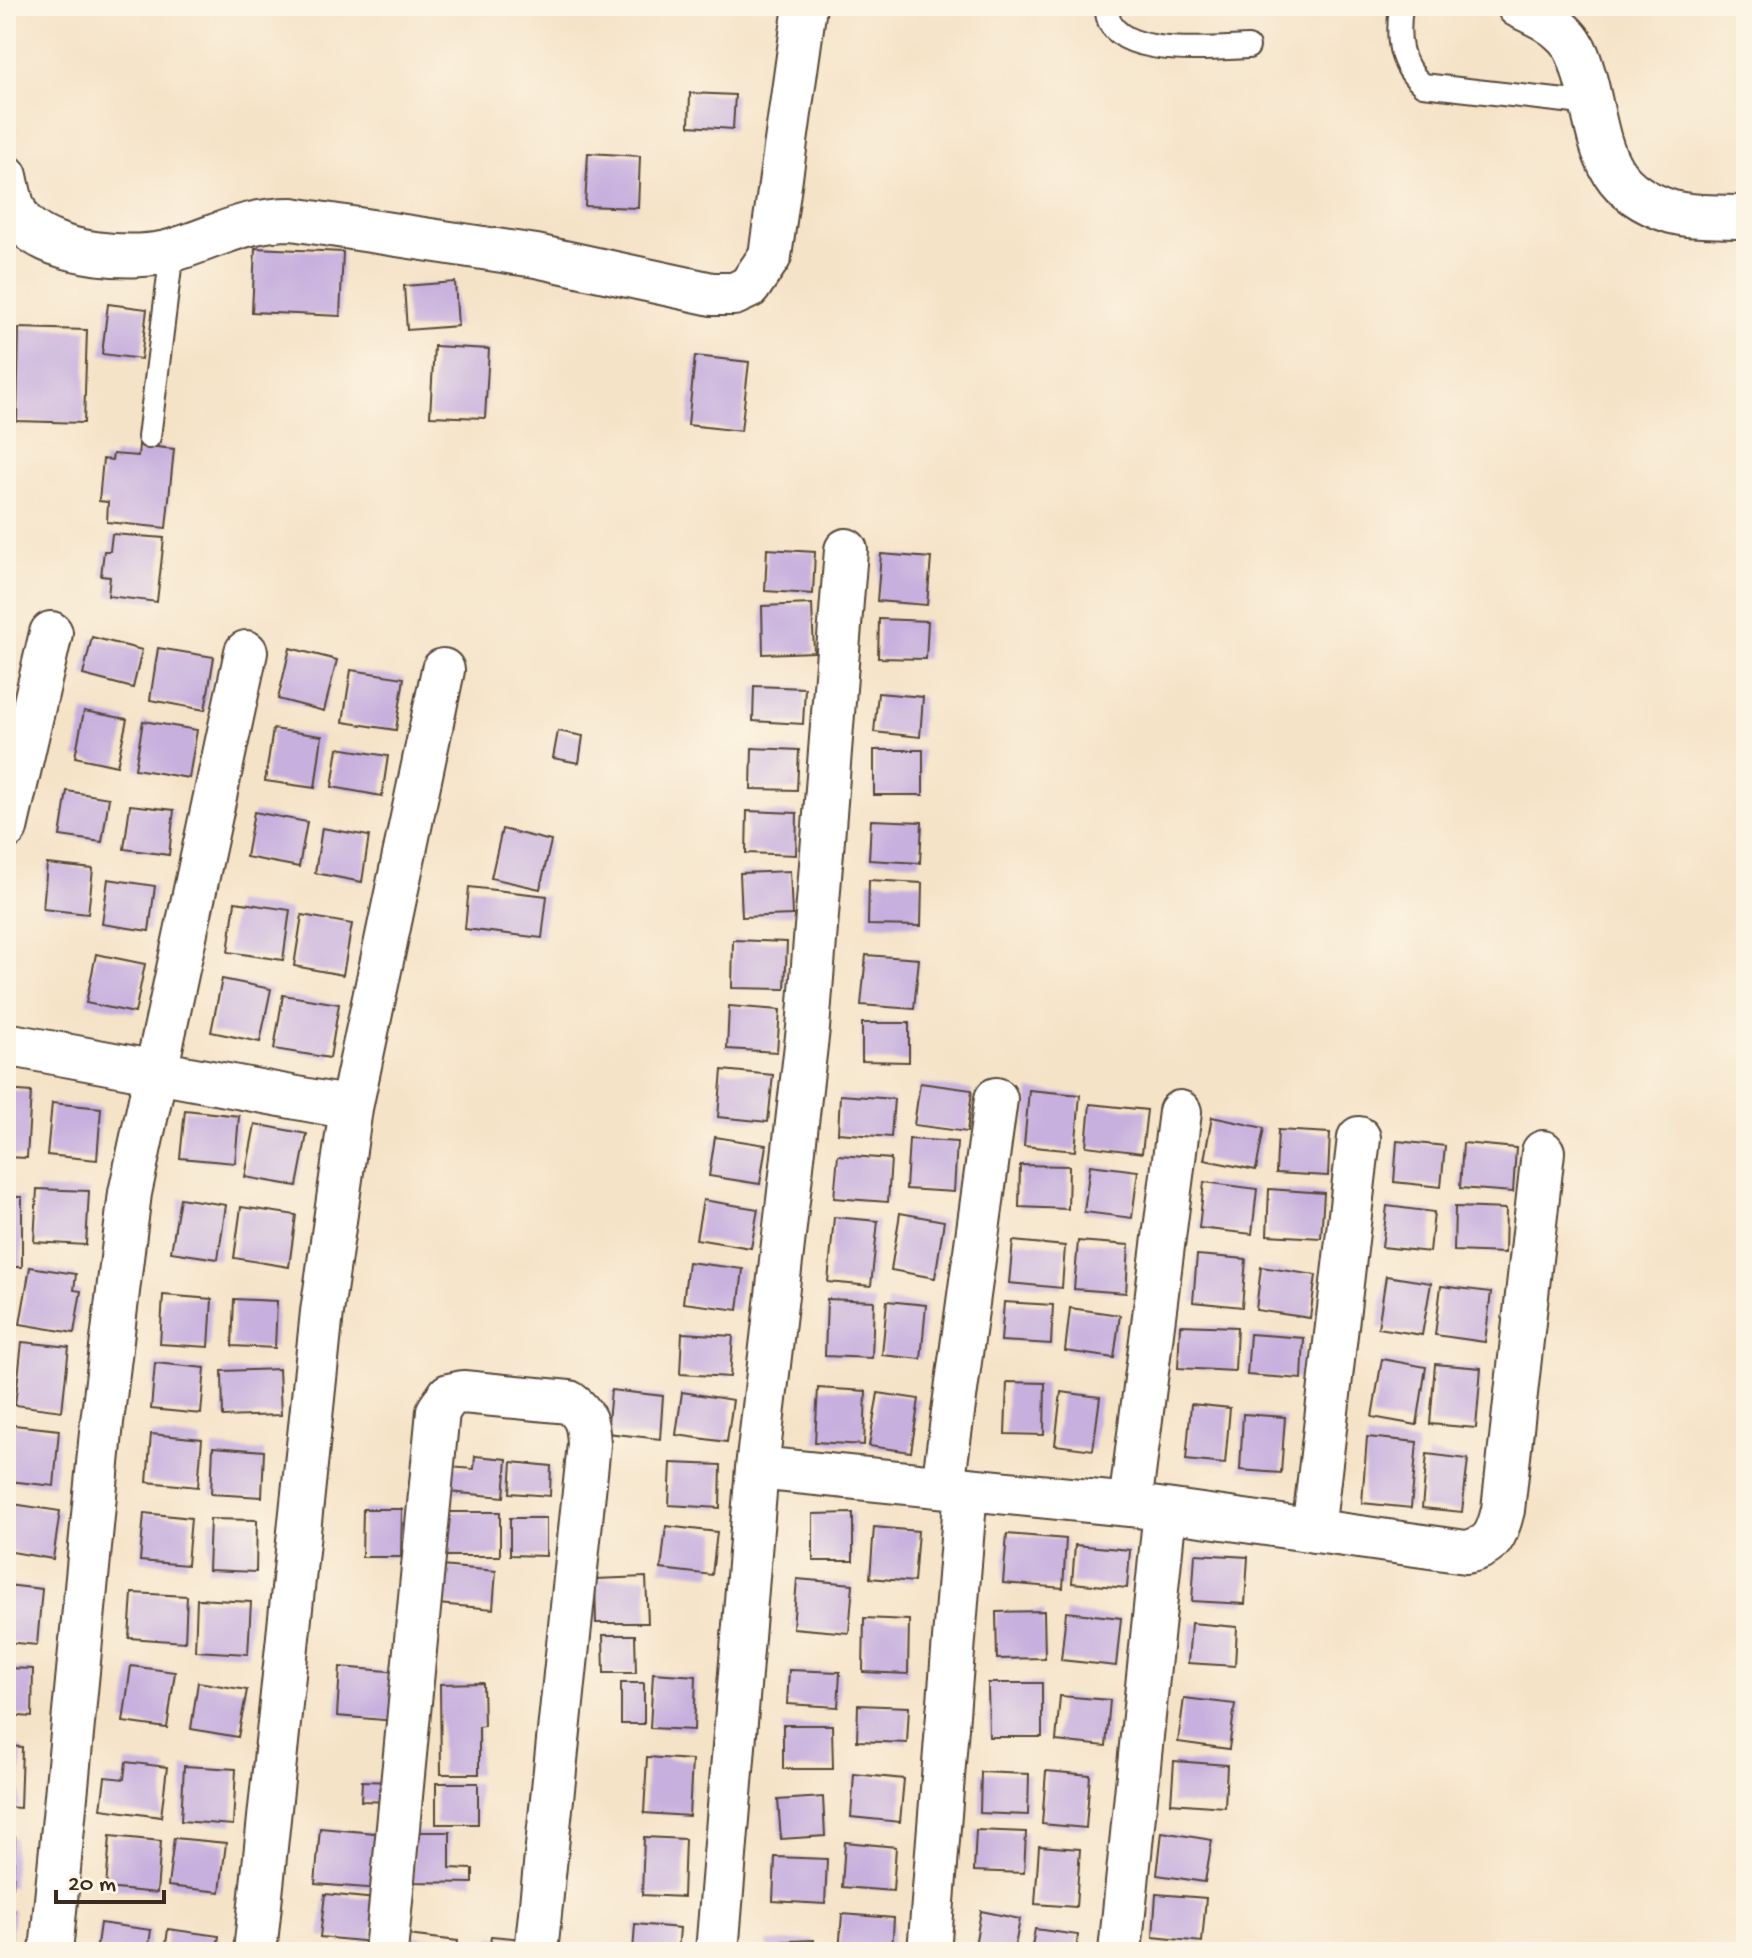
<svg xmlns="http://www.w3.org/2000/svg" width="1752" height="1958" font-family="'Gochi Hand',sans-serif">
	<rect width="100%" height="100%" fill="#fcf5e5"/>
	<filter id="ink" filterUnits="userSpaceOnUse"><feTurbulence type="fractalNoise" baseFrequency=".0125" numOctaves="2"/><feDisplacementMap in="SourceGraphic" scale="16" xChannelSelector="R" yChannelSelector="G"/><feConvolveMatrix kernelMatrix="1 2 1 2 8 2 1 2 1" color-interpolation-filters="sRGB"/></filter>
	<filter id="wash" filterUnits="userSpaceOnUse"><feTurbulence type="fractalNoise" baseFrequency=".006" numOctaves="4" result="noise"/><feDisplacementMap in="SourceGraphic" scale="32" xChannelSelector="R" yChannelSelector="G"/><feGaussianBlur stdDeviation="1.8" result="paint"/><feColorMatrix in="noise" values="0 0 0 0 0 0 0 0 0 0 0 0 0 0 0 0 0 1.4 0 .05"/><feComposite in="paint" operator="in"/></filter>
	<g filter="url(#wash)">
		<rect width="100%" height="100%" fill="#f5e3c8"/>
		<g id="blocks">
			<!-- building -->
			<path fill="#c7b0de" d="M690 93 735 95 733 129 689 126Z
				M588 153 640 156 638 208 585 206Z
				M255 248 343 252 340 316 252 312Z
				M455 282 458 326 407 330 404 286Z
				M108 304 147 309 141 359 102 354Z
				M19 328 87 330 84 423 17 421Z
				M434 346 489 349 485 418 430 416Z
				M695 356 749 362 741 431 688 425Z
				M139 445 174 449 166 528 107 522 108 502 99 501 103 459 112 460 113 454 138 456Z
				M112 534 164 538 157 602 108 596 110 577 101 576 104 551H110Z
				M767 549 815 552 813 594 765 591Z
				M881 554 931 558 927 605 877 601Z
				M812 604 814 652 763 654 762 606Z
				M879 619 928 621 926 659 878 658Z
				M92 637 142 650 133 688 83 675Z
				M158 648 214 657 205 710 150 700Z
				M290 648 337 660 324 711 278 699Z
				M351 670 404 678 396 730 343 722Z
				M754 686 805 688 803 724 753 721Z
				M878 693 923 697 920 737 874 732Z
				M84 711 127 719 117 766 75 757Z
				M143 721 197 730 189 778 135 769Z
				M273 729 322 736 315 788 265 781Z
				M558 731 583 736 579 763 553 758Z
				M338 748 388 756 382 796 332 787Z
				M752 748 799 750 797 790 751 789Z
				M874 750H923V795H874Z
				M67 791 109 798 102 842 60 836Z
				M130 805 174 810 169 855 124 849Z
				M747 811 797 813 796 855 746 853Z
				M254 812 307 822 299 867 246 857Z
				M871 820 922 822 920 863 869 860Z
				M322 828 369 836 362 882 315 873Z
				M502 829 551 841 540 889 491 878Z
				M47 864 93 869 88 914 43 909Z
				M790 871 792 915 742 917 740 873Z
				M108 879 155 886 149 931 102 924Z
				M869 880 922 883 921 926 868 925Z
				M469 887 547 896 542 938 465 929Z
				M235 902 290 910 283 960 228 952Z
				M302 915 352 924 343 975 294 966Z
				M733 940 787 942 785 989 732 988Z
				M96 954 145 964 135 1013 86 1003Z
				M866 955 919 959 914 1009 861 1005Z
				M222 979 271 989 260 1042 211 1032Z
				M283 995 339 1004 330 1058 274 1049Z
				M729 1006 780 1010 777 1052 727 1049Z
				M862 1023H909V1062L862 1061Z
				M722 1070 773 1075 768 1122 718 1117Z
				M920 1083 972 1090 967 1132 914 1125Z
				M6 1090 31 1092 27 1158 6 1157Z
				M1029 1090 1080 1095 1075 1151 1024 1146Z
				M840 1095 894 1099 891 1137 838 1133Z
				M52 1103 101 1108 97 1160 47 1155Z
				M1090 1104 1147 1110 1142 1153 1086 1146Z
				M185 1110 239 1116 235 1163 180 1158Z
				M1212 1117 1264 1128 1256 1170 1204 1160Z
				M255 1124 307 1134 297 1186 245 1177Z
				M1278 1130 1330 1133 1328 1176 1276 1173Z
				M715 1137 766 1145 760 1184 709 1176Z
				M909 1139 957 1142 954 1192 906 1189Z
				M1397 1141 1445 1146 1441 1187 1394 1182Z
				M1463 1143 1516 1148 1513 1192 1460 1188Z
				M838 1155 891 1159 888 1202 834 1198Z
				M1020 1165 1069 1166 1068 1209 1019 1207Z
				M1090 1165 1138 1171 1132 1218 1084 1212Z
				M1204 1182 1257 1189 1252 1234 1199 1228Z
				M37 1189 89 1191 86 1245 34 1242Z
				M1269 1189 1324 1193 1321 1238 1267 1235Z
				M6 1197H22V1267H6Z
				M180 1198 226 1205 218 1259 171 1252Z
				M703 1200 758 1209 751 1248 696 1239Z
				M1387 1206 1434 1212 1430 1252 1382 1247Z
				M241 1207 296 1215 289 1267 234 1258Z
				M1455 1207 1506 1209 1505 1253 1454 1251Z
				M900 1213 944 1221 935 1278 891 1270Z
				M834 1217 878 1221 871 1286 828 1282Z
				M1013 1241 1065 1246 1062 1288 1009 1283Z
				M1078 1241 1129 1245 1126 1293 1074 1289Z
				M1197 1255 1246 1259 1242 1307 1193 1302Z
				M688 1262 743 1269 738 1310 683 1303Z
				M30 1267 76 1274 74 1290 81 1291 74 1333 20 1324Z
				M1261 1267 1316 1275 1310 1318 1256 1310Z
				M1386 1276 1431 1283 1422 1335 1378 1328Z
				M1441 1286 1491 1292 1485 1342 1435 1335Z
				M163 1295 212 1299 209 1347 160 1344Z
				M234 1299 277 1301 275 1348 232 1346Z
				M827 1299 874 1301 872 1358 825 1356Z
				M887 1301 926 1305 921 1359 882 1355Z
				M1004 1302 1053 1305 1051 1344 1001 1341Z
				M1070 1308 1120 1315 1114 1358 1065 1351Z
				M1180 1325 1237 1327 1235 1371 1178 1368Z
				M682 1333 733 1336 730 1377 680 1374Z
				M1250 1334 1304 1338 1302 1379 1247 1375Z
				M22 1342 69 1347 62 1411 15 1405Z
				M1382 1359 1426 1367 1417 1425 1372 1417Z
				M155 1363 205 1368 201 1414 151 1409Z
				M1435 1364 1481 1368 1476 1428 1430 1424Z
				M279 1369 281 1415 223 1417 222 1371Z
				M1007 1382 1045 1383 1044 1435 1005 1434Z
				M818 1388 866 1391 864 1445 815 1442Z
				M611 1390 663 1396 660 1439 607 1433Z
				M682 1392 733 1400 727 1442 676 1435Z
				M1061 1392 1100 1397 1093 1450 1055 1445Z
				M878 1393 919 1399 911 1452 869 1446Z
				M1191 1404 1230 1408 1225 1464 1186 1460Z
				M1243 1414 1285 1417 1281 1473 1240 1470Z
				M14 1425 59 1430 54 1486 9 1481Z
				M151 1434 202 1439 198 1487 147 1482Z
				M1367 1437 1417 1442 1411 1508 1362 1503Z
				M213 1447 264 1451 262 1497 211 1494Z
				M1427 1454 1468 1459 1462 1512 1422 1508Z
				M475 1456 507 1459 504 1497 448 1492 449 1467 474 1469Z
				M512 1462 551 1466 550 1496 510 1493Z
				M671 1463 721 1465 720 1508 669 1505Z
				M6 1503 60 1511 53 1559 6 1551Z
				M363 1509H402L401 1557H362Z
				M442 1512H500V1556H442Z
				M144 1513 191 1518 187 1565 140 1561Z
				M853 1513V1561H813V1514Z
				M510 1518H546V1556L510 1555Z
				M210 1519 257 1520 256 1572 208 1570Z
				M666 1526 717 1532 712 1575 661 1569Z
				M874 1527 918 1531 914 1582 870 1578Z
				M1007 1534 1066 1539 1063 1588 1003 1583Z
				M1075 1545 1130 1550 1127 1588 1072 1583Z
				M1195 1554 1248 1557 1245 1604 1192 1601Z
				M441 1566 496 1571 493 1609 438 1604Z
				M646 1577 648 1623H596L595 1579Z
				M797 1579 853 1584 849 1633 793 1628Z
				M6 1585 42 1589 37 1645 6 1642Z
				M132 1593 187 1596 185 1642 129 1638Z
				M197 1599 251 1602 248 1654 195 1651Z
				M1044 1611 1045 1658 997 1659 996 1612Z
				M1066 1612 1121 1618 1116 1666 1061 1660Z
				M864 1618 909 1620 908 1674 863 1672Z
				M1191 1623 1237 1627 1235 1666 1188 1663Z
				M603 1635H635L636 1673H604Z
				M131 1666 175 1672 167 1728 123 1722Z
				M340 1667 399 1672 395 1721 337 1716Z
				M6 1668 33 1669 32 1717 6 1715Z
				M789 1670 840 1672 838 1707 787 1704Z
				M653 1673 696 1676 694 1730 650 1728Z
				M198 1682 247 1690 238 1737 191 1729Z
				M483 1683 484 1726 479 1727V1774H441L440 1684Z
				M621 1683H644V1724H621Z
				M988 1683H1042V1737H989Z
				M1060 1696 1110 1700 1106 1746 1056 1741Z
				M1184 1698 1235 1704 1229 1749 1178 1742Z
				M858 1705 909 1707 907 1743 857 1741Z
				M783 1725H832L833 1769H783Z
				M6 1746 22 1747 20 1808 6 1807Z
				M647 1757 692 1760 689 1816 644 1813Z
				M1174 1761 1227 1765 1225 1807 1171 1803Z
				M126 1762 167 1767 161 1817 101 1809 105 1777 124 1779Z
				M184 1766 236 1769 233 1825 181 1821Z
				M1046 1771 1090 1775 1086 1828 1042 1824Z
				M981 1772 1029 1774 1028 1815 980 1813Z
				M854 1774 904 1779 900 1822 851 1817Z
				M362 1781 394 1782 393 1802 361 1801Z
				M436 1783H478V1824H436Z
				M823 1797 825 1836 781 1839 778 1800Z
				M320 1828 385 1834 380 1889 315 1884Z
				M976 1830 1026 1832 1024 1873 974 1871Z
				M414 1832H450V1868L473 1869V1883L413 1882Z
				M1162 1832 1212 1840 1205 1882 1157 1875Z
				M110 1836 161 1841 157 1893 106 1888Z
				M6 1837H15L13 1887H6Z
				M644 1837 685 1839 683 1897 642 1895Z
				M174 1838 226 1843 220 1892 168 1886Z
				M845 1842 896 1847 893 1891 842 1887Z
				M1039 1846 1080 1849 1076 1907 1035 1904Z
				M775 1857 827 1859 825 1904 773 1901Z
				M325 1894 376 1899 372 1942 320 1937Z
				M1156 1894 1206 1898 1202 1942 1153 1937Z
				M6 1909 14 1910 10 1952H6Z
				M981 1911 1020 1919 1014 1952H974Z
				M842 1914 894 1918 892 1952H839Z
				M100 1923 151 1930 148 1952H96Z
				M635 1924 680 1928 678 1952H633Z
				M168 1929 219 1936 216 1952H165Z
				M1035 1929 1078 1935 1076 1952H1031Z
				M407 1935 458 1941 457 1952H405Z
				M491 1936 524 1939 522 1952H478L479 1945 490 1946Z
				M814 1940 815 1952H767V1942Z"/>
		</g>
	</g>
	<g filter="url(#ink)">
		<use href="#blocks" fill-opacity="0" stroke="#574638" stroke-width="2"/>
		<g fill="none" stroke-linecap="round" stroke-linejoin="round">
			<defs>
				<path id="lane" d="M1107 6C1103 61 1214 48 1248 47
					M1401 6C1397 37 1398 64 1423 85L1592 104
					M149 437 172 251"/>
				<path id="street" d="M1518 6C1534 14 1552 21 1565 35 1578 48 1582 67 1587 85 1602 148 1602 190 1672 212 1694 218 1723 216 1746 217
					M6 176C10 194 12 213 26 226 56 255 135 262 174 250 217 237 244 219 292 219L536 256 712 294H734L749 287 770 256 805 6
					M6 828 51 633
					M6 1044 351 1108
					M757 1468 1130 1505 1466 1552C1492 1547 1497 1535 1503 1510L1543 1152
					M943 1485 996 1099
					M1130 1505 1180 1112
					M1313 1531 1359 1138
					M51 1952 102 1422 130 1193 246 652
					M255 1952 322 1312 351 1108 443 670
					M386 1952 438 1411 449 1395 463 1392 569 1402C586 1414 588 1424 589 1444L536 1952
					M717 1952 757 1468 808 1028 846 550
					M929 1952 966 1489
					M1120 1952 1165 1510"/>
			</defs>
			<!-- lane casing -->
			<use href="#lane" stroke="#574638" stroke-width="26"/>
			<!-- street casing -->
			<use href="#street" stroke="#574638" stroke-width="46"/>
			<!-- lane -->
			<use href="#lane" stroke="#fff" stroke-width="22"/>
			<!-- street -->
			<use href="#street" stroke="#fff" stroke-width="42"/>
		</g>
	</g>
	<!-- margin -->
	<rect width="1752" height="1958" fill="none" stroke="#fcf5e5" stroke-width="32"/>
	<!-- scale -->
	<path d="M56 1890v12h108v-12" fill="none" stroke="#3b2a1e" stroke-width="4"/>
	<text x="68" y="1890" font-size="24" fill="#3b2a1e" stroke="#fcf5e5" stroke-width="6" paint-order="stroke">20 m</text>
</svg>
